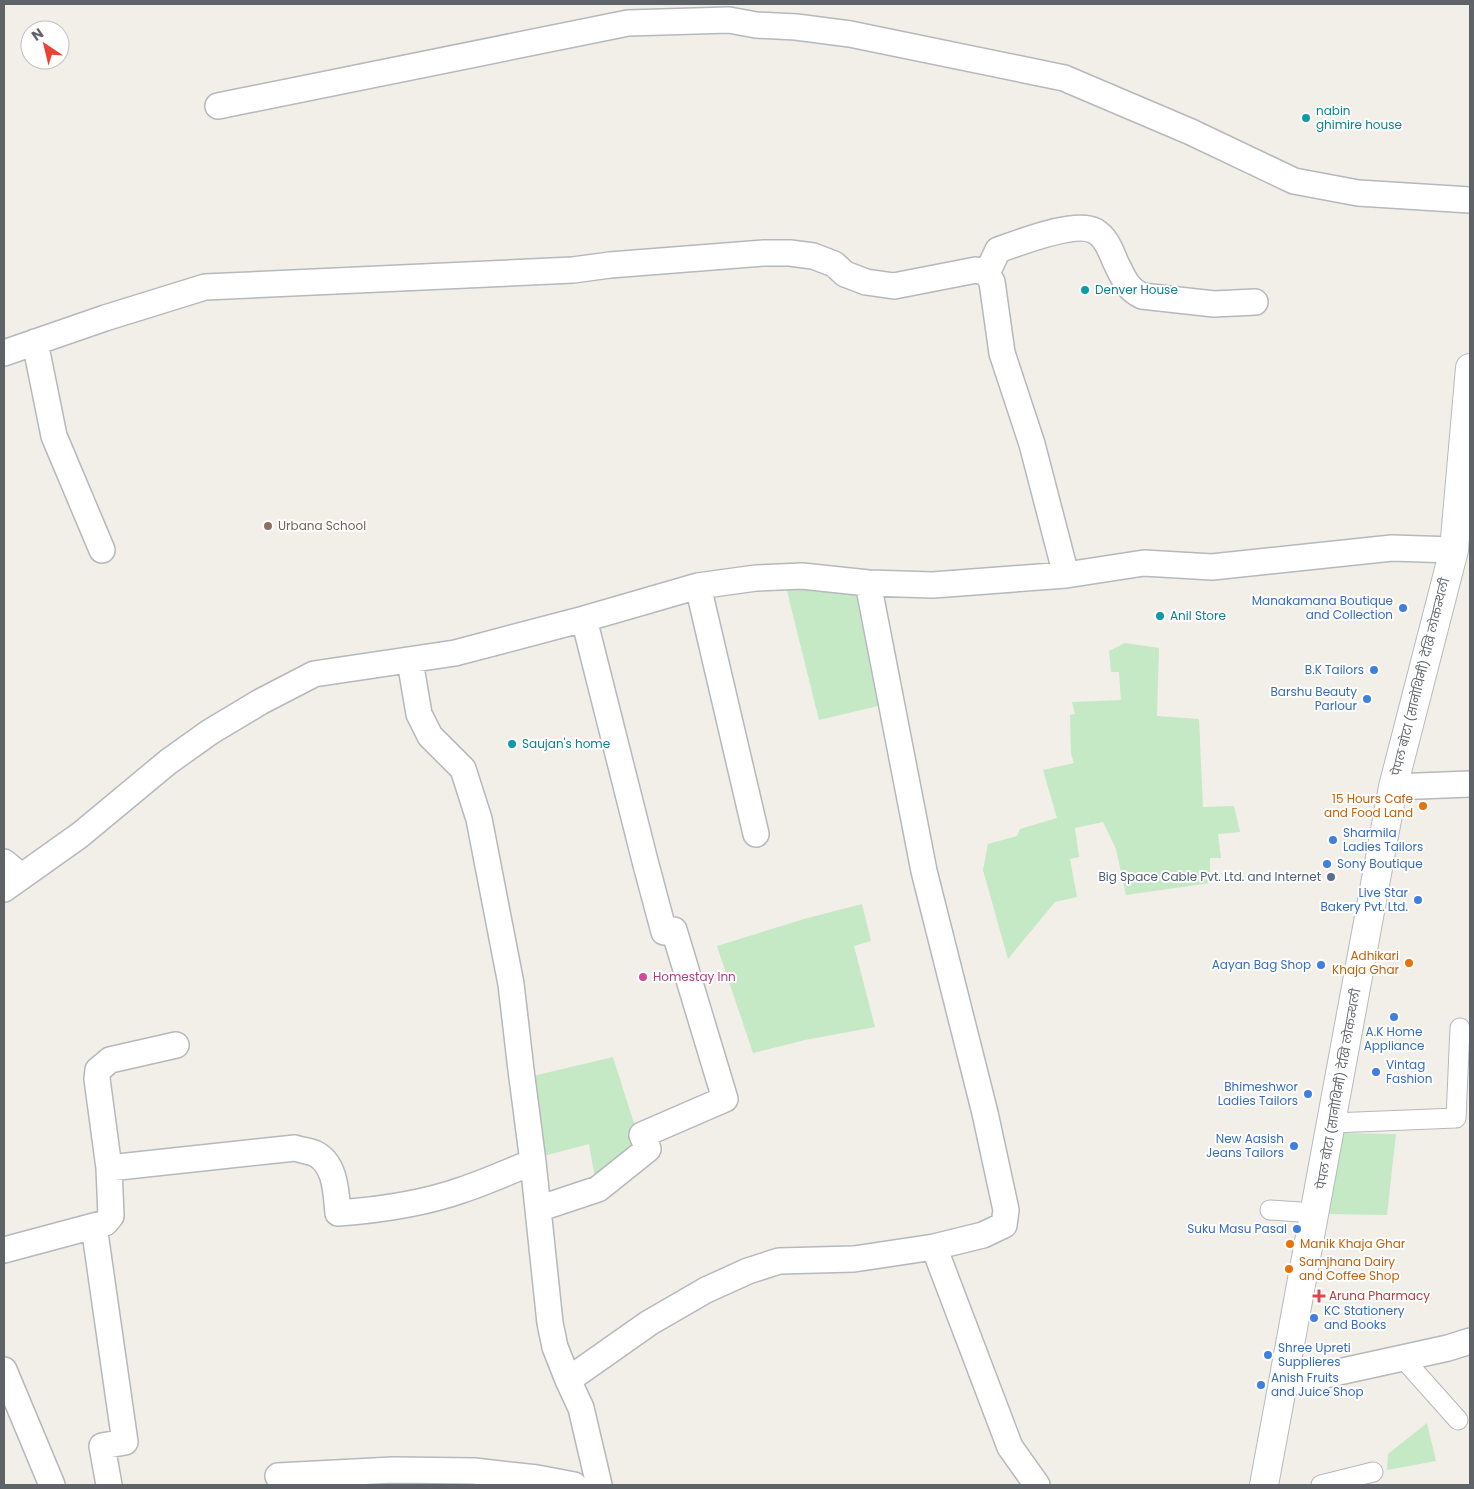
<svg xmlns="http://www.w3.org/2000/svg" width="1474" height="1489" font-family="Poppins,'Noto Sans Devanagari',sans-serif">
	<rect width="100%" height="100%" fill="#f1efe8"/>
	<!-- green -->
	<path fill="#c5e8c5" d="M786 587 856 595 878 706 819 720Z
		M1125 643 1159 648 1157 716 1199 719 1203 807 1234 806 1240 832 1218 834 1221 858H1210V883L1126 895 1116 849 1103 822 1075 828 1079 857 1070 859 1077 897 1055 902 1008 959 983 870 988 844 1017 836 1020 829 1057 818 1043 770 1074 763 1071 754 1070 715 1075 714 1072 702 1121 700 1119 672H1111L1109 651Z
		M862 904 871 941 854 946 875 1027 805 1040 753 1053 717 946 804 919Z
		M613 1057 642 1149 596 1184 589 1144 540 1157 529 1077Z
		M1339 1133 1396 1134 1387 1215 1324 1214Z
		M1427 1423 1436 1461 1387 1470 1388 1454Z"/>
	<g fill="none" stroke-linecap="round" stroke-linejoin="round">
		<defs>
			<path id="pedestrian" d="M1332 1123 1456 1118 1460 1028
				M1270 1210 1316 1213
				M1409 1365 1458 1420
				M1321 1485 1373 1472"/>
			<path id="minor" d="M218 106 628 23 729 20 756 25 796 27 850 34 1064 78 1191 132 1294 181 1358 193 1470 200
				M987 273 998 250C1019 243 1075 220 1095 231 1107 238 1111 252 1116 263 1123 277 1127 289 1142 296L1214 304 1255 302
				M35 342 54 436 102 550
				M4 353 105 318 205 287 573 270 610 265 764 253H790L813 256 834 264 845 274 866 282 894 286 976 270 987 273 992 282 1002 353 1032 444 1066 575
				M698 586 756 834
				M410 661 419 714 430 736 463 769 479 819 511 984 521 1070 533 1162 550 1323 555 1347 568 1380 581 1408 599 1485
				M1393 787 1470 784
				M4 862 21 876
				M4 889 80 835 168 762 210 732 260 702 314 674 455 653 584 619 698 586 756 578 802 576 868 583 933 585 1066 575 1144 563 1212 567 1392 548 1454 550
				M109 1168 295 1148C301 1150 308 1151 314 1153 336 1163 336 1193 338 1213 380 1210 422 1204 462 1190 486 1182 510 1171 533 1162
				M538 1209 598 1189 648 1149 642 1135 725 1099 674 930 664 932 645 861 584 619
				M94 1226 125 1442 102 1446 109 1485
				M934 1247 1010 1447 1037 1485
				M4 1250 105 1223 111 1216 109 1168 97 1079 98 1070 110 1060 176 1045
				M4 1370 52 1485
				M568 1380 649 1323 706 1290 748 1271 779 1261 854 1259 934 1247 983 1235 1004 1225 1006 1210 985 1113 924 871 868 583
				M1284 1384 1448 1348 1470 1341
				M278 1476 393 1470 474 1471 537 1478 574 1485"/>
			<path id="secondary" d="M1264 1485 1393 787 1454 550 1470 368"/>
		</defs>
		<!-- pedestrian casing -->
		<use href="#pedestrian" stroke="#b5b8bc" stroke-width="21"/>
		<!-- minor casing -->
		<use href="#minor" stroke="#b5b8bc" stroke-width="28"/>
		<!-- secondary casing -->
		<use href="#secondary" stroke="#b6babf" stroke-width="30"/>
		<!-- pedestrian -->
		<use href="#pedestrian" stroke="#fff" stroke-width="19"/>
		<!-- minor -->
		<use href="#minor" stroke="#fff" stroke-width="25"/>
		<!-- secondary -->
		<use href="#secondary" stroke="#fff" stroke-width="28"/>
	</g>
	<!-- markers -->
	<g fill="#0f9aa8" stroke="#fff" stroke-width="2">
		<circle cx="1306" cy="118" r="5"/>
		<circle cx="1085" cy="290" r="5"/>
		<circle cx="1160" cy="616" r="5"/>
		<circle cx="512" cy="744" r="5"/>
	</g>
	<circle fill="#8d6e63" stroke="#fff" stroke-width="2" cx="268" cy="526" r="5"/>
	<g fill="#3f7fe0" stroke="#fff" stroke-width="2">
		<circle cx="1403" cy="608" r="5"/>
		<circle cx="1374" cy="670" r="5"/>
		<circle cx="1367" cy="699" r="5"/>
		<circle cx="1333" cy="840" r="5"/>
		<circle cx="1327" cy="864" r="5"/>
		<circle cx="1418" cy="900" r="5"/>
		<circle cx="1321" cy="965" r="5"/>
		<circle cx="1394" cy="1017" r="5"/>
		<circle cx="1376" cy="1072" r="5"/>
		<circle cx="1308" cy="1094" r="5"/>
		<circle cx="1294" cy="1146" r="5"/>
		<circle cx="1297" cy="1229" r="5"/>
		<circle cx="1314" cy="1318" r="5"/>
		<circle cx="1268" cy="1355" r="5"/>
		<circle cx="1261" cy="1385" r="5"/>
	</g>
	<g fill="#e8710a" stroke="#fff" stroke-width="2">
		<circle cx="1423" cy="806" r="5"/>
		<circle cx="1409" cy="963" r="5"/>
		<circle cx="1290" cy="1244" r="5"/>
		<circle cx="1289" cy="1269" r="5"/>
	</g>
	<circle fill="#5c6f8a" stroke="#fff" stroke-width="2" cx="1331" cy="877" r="5"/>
	<circle fill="#d1479c" stroke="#fff" stroke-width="2" cx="643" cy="977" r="5"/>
	<path fill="#e0444e" stroke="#fff" stroke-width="2" d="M1316.5 1288.5h5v5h5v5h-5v5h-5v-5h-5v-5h5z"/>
	<g text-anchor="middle" stroke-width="4" stroke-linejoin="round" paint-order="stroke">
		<!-- culture labels -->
		<g font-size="12" fill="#0d838f" stroke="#fff" text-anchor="start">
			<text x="1316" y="115">nabin<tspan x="1316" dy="14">ghimire house</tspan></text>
			<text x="1095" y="294">Denver House</text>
			<text x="1170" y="620">Anil Store</text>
			<text x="522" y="748">Saujan's home</text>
		</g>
		<!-- education labels -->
		<g font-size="12" fill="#785e54" stroke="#fff" text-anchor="start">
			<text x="278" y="530">Urbana School</text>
		</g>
		<!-- shop labels -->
		<g font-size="12" fill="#366cbe" stroke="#fff" text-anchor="end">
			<text x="1393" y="605">Manakamana Boutique<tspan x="1393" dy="14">and Collection</tspan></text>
			<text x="1364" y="674">B.K Tailors</text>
			<text x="1357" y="696">Barshu Beauty<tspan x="1357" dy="14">Parlour</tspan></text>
			<text x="1343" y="837" text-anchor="start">Sharmila<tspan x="1343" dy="14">Ladies Tailors</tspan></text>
			<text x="1337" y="868" text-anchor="start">Sony Boutique</text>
			<text x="1408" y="897">Live Star<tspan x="1408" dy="14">Bakery Pvt. Ltd.</tspan></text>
			<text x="1311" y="969">Aayan Bag Shop</text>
			<text x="1394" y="1036" text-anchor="middle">A.K Home<tspan x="1394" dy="14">Appliance</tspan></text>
			<text x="1386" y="1069" text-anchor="start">Vintag<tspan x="1386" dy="14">Fashion</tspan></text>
			<text x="1298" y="1091">Bhimeshwor<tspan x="1298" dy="14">Ladies Tailors</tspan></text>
			<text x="1284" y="1143">New Aasish<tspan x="1284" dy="14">Jeans Tailors</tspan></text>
			<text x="1287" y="1233">Suku Masu Pasal</text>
			<text x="1324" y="1315" text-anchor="start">KC Stationery<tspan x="1324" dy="14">and Books</tspan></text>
			<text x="1278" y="1352" text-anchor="start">Shree Upreti<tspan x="1278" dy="14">Supplieres</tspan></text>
			<text x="1271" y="1382" text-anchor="start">Anish Fruits<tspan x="1271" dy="14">and Juice Shop</tspan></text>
		</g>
		<!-- street labels -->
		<g font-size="12" fill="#5f6368" stroke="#fff">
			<text transform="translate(1421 677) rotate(-76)" y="4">पेपल बोटा (सानोथिमी) देखि लोकन्थली</text>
			<text transform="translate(1339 1089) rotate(-80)" y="4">पेपल बोटा (सानोथिमी) देखि लोकन्थली</text>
		</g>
		<!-- food labels -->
		<g font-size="12" fill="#c56008" stroke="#fff" text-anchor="end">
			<text x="1413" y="803">15 Hours Cafe<tspan x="1413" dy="14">and Food Land</tspan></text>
			<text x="1399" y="960">Adhikari<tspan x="1399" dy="14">Khaja Ghar</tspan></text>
			<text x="1300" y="1248" text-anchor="start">Manik Khaja Ghar</text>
			<text x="1299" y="1266" text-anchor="start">Samjhana Dairy<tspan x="1299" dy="14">and Coffee Shop</tspan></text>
		</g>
		<!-- service labels -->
		<g font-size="12" fill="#4e5e75" stroke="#fff" text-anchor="end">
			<text x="1321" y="881">Big Space Cable Pvt. Ltd. and Internet</text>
		</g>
		<!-- hotel labels -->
		<g font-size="12" fill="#b23c85" stroke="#fff" text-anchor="start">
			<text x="653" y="981">Homestay Inn</text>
		</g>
		<!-- health labels -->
		<g font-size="12" fill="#be3a42" stroke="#fff" text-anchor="start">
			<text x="1329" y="1300">Aruna Pharmacy</text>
		</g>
	</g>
	<!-- border -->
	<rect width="1474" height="1489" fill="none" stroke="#5f6368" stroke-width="10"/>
	<!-- north arrow -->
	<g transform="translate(45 45) rotate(325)"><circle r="24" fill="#ffffff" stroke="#bfc1c3"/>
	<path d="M0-4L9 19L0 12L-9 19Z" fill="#ea4335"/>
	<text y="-8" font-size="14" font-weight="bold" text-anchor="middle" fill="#5f6368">N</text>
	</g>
</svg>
